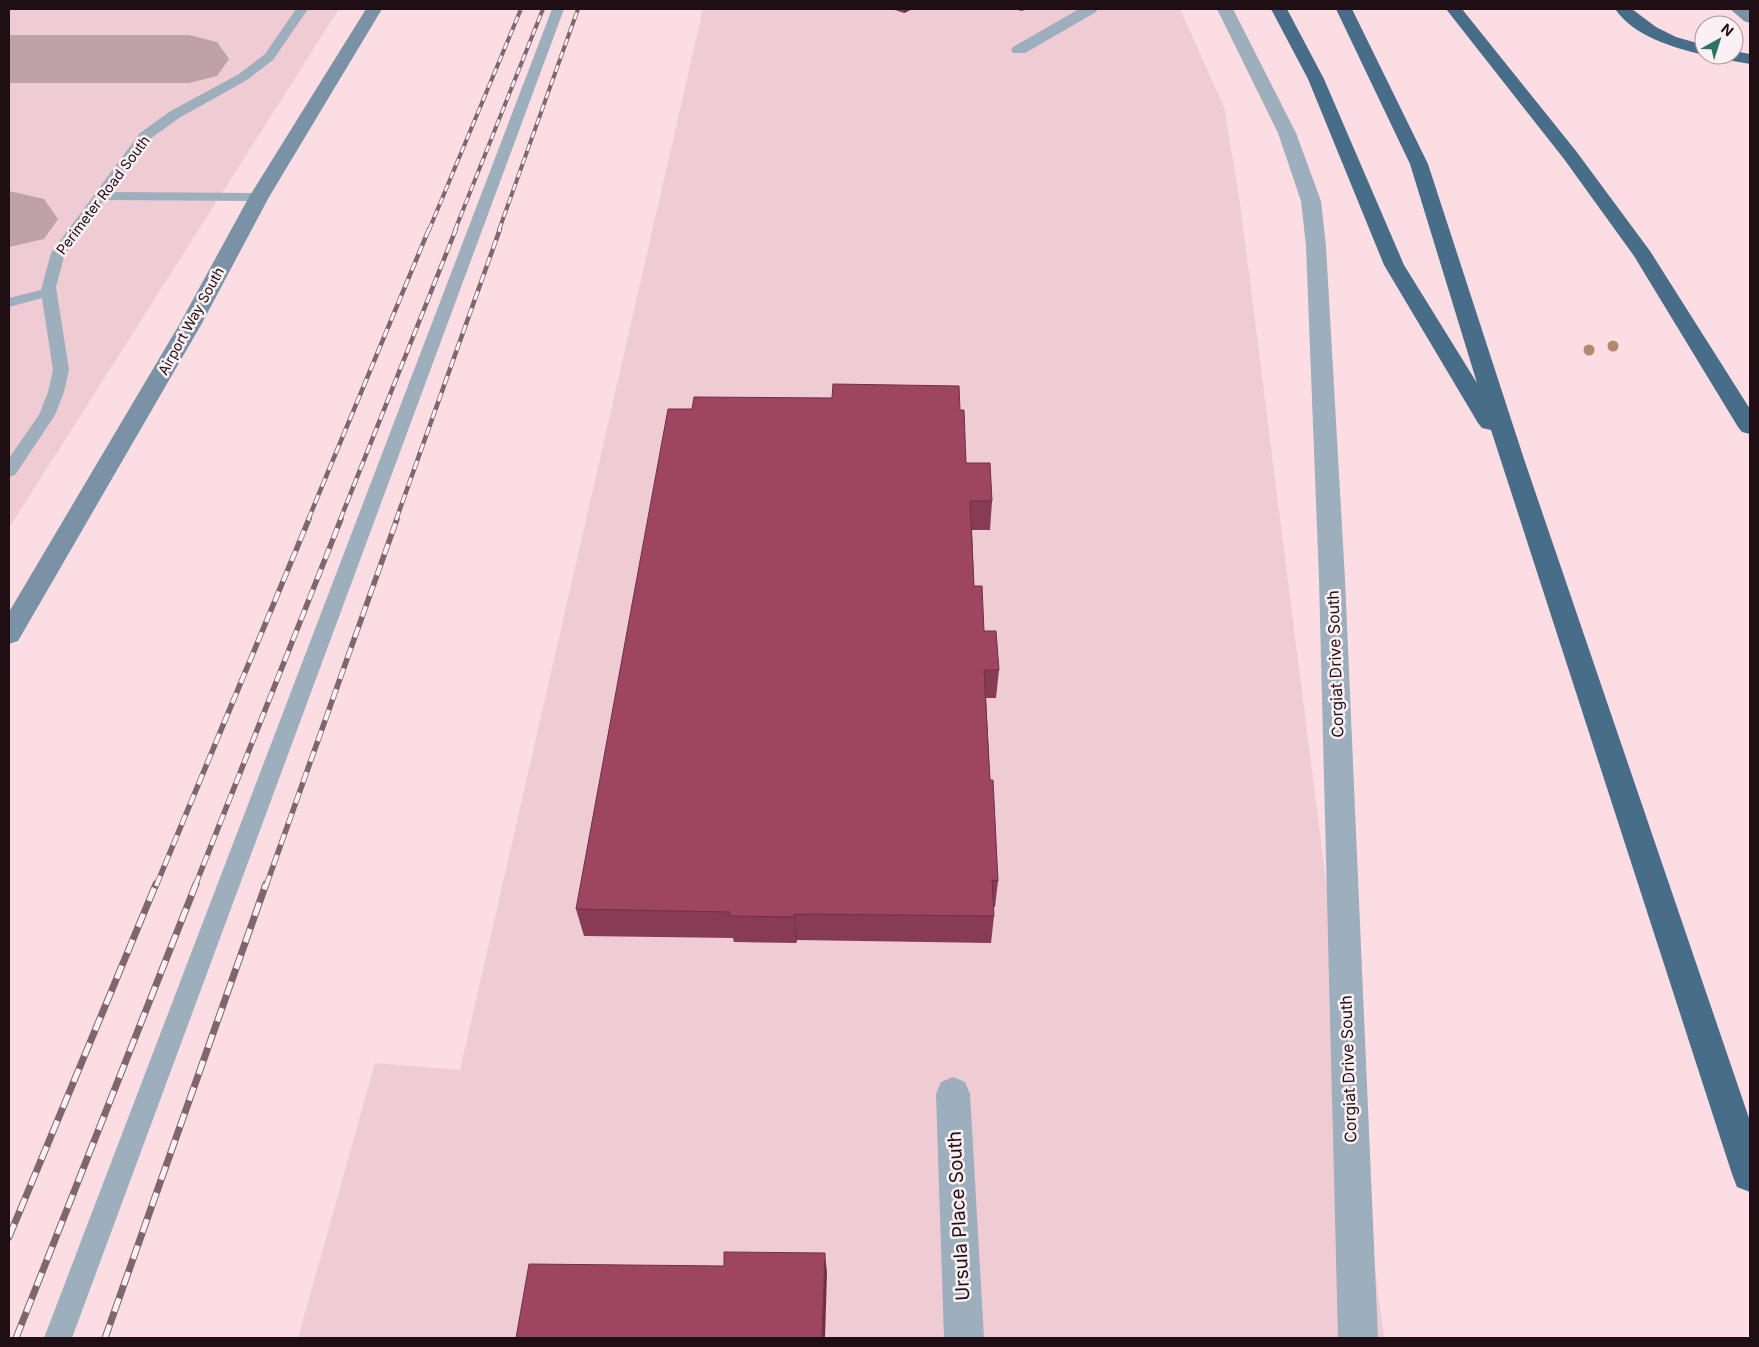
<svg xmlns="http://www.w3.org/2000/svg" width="1759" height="1347" font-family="Inter,sans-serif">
	<rect width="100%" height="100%" fill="#fddde4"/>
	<!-- built -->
	<path fill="#efccd4" d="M9 9H339L9 528Z
		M703 9H1180L1224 107 1240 203 1384 1338H298L375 1063 460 1070Z"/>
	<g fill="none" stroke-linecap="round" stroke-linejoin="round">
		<!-- taxiway -->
		<path fill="#bea2a8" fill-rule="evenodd" d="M9 35H189L217 42 229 59 217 76 189 83H9Z
			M9 191 44 199 58 219 44 239 9 247Z"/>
		<!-- lane -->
		<path fill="#9daebc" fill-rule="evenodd" d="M296 9H308L273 60 247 80 179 118 150 139 110 192 259 193 266 197 259 201 104 200 65 253 56 287 69 370 64 392 55 415 15 475 9 477V458L39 415 48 392 53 370 42 298 9 307V298L41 290 51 253 140 133 169 112 239 74 265 54Z
			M552 9H564L72 1338H44Z"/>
		<!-- street -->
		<path fill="#9daebc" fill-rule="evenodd" d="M1079 9H1098L1096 12 1025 53H1013L1011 50 1013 47Z
			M1217 9H1233L1296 133 1321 201 1326 246 1345 579 1378 1338H1338L1319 579 1306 246 1301 201 1278 133Z
			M953 1077 965 1082 970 1094 984 1338H944L936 1094 941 1082Z"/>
		<!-- secondary -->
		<path fill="#7992a6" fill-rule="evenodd" d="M366 9H382L269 197 201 325 18 641 9 644V612L179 325 249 197Z
			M1730 9H1748L1750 11V23L1744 21Z"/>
		<!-- highway -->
		<path fill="#486d89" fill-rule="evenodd" d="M1271 9H1287L1324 79 1404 265 1477 383 1410 164 1336 9H1352L1428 164 1524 459 1750 1121V1192L1737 1187 1732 1174 1491 430 1482 428 1478 423 1384 265 1308 79Z
			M1446 9H1462L1576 151 1650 251 1750 409V434L1742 432 1738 427 1634 256 1564 159Z
			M1615 9H1632L1656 27 1676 37 1704 45V55C1672 47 1635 37 1615 9Z
			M1734 51 1750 54V64L1722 59 1720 55H1734Z"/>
		<defs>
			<path id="rail-far3" d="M429 230 521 9
				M455 230 543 9
				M499 230 578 9"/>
			<path id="rail-far2" d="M308 520 429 229
				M340 520 456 229
				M396 520 500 229"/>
			<path id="rail-far1" d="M156 886 309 519
				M195 886 341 519
				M266 886 397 519"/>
			<path id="rail" d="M9 1237 156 884
				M16 1338 196 884
				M105 1338 266 884"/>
		</defs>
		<!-- rail-far3 casing -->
		<use href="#rail-far3" stroke="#7e666c" stroke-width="4"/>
		<!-- rail-far2 casing -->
		<use href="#rail-far2" stroke="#7e666c" stroke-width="4.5"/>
		<!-- rail-far1 casing -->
		<use href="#rail-far1" stroke="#7e666c" stroke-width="5.5"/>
		<!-- rail casing -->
		<use href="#rail" stroke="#7e666c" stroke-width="7"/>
		<!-- rail-far3 -->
		<use href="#rail-far3" stroke="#fbf0f3" stroke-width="2.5" stroke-dasharray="7" stroke-linecap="butt"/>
		<!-- rail-far2 -->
		<use href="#rail-far2" stroke="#fbf0f3" stroke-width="3" stroke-dasharray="9" stroke-linecap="butt"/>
		<!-- rail-far1 -->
		<use href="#rail-far1" stroke="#fbf0f3" stroke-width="4" stroke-dasharray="11" stroke-linecap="butt"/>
		<!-- rail -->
		<use href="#rail" stroke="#fbf0f3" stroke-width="5" stroke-dasharray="14" stroke-linecap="butt"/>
	</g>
	<!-- trees -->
	<g fill="#b28970">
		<circle cx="1613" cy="346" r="5.5"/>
		<circle cx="1589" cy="350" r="5.5"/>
	</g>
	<!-- wall -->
	<path fill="#883b54" d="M892 9H912L904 13Z
		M1014 9H1026L1022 11Z
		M960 410 966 463 992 501 990 530H972L974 586 984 631 999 670 996 698H986L990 780 998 881 995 907H993L994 916 991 943 797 940 796 943 734 942 733 938 584 936 576 909Z"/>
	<!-- shaded-wall -->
	<path fill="#6f3045" d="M904 9H912L904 13Z
		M794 914 797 940 796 943 794 917Z
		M825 1253 827 1273 825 1338H822Z"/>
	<!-- building -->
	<path fill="#9e4562" stroke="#6f3045" d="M833 384 959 386 960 410H964L966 463H990L992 501H970L974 586H982L984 631H996L999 670H984L990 780H993L998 881 992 880 994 916 794 914V917L730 916V912L576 909 668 409H692L694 397 832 398Z
		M724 1252 825 1253 822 1338H516L529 1264 724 1266Z"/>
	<g text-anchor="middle" stroke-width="5" stroke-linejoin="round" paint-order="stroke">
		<!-- far-street labels -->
		<g font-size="14" fill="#1f0e13" stroke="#fbf0f3">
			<text transform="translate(103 195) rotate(-53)" y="5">Perimeter Road South</text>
			<text transform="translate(191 321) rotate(-61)" y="5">Airport Way South</text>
		</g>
		<!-- street labels -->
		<g font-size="16" fill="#1f0e13" stroke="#fbf0f3">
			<text transform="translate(1335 664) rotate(-92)" y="6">Corgiat Drive South</text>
			<text transform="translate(1348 1069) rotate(-92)" y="6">Corgiat Drive South</text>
		</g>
		<!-- near-street labels -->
		<g font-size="19" fill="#1f0e13" stroke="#fbf0f3">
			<text transform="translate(958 1216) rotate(-93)" y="7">Ursula Place South</text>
		</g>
	</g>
	<!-- border -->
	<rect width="1759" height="1347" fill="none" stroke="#1f0e13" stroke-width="20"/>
	<!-- north arrow -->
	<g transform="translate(1719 40) rotate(39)"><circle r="24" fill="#fbf0f3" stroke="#a39699"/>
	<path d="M0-4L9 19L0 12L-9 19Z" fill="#2c7268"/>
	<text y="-8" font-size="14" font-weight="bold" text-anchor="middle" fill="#1f0e13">N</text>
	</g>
</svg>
